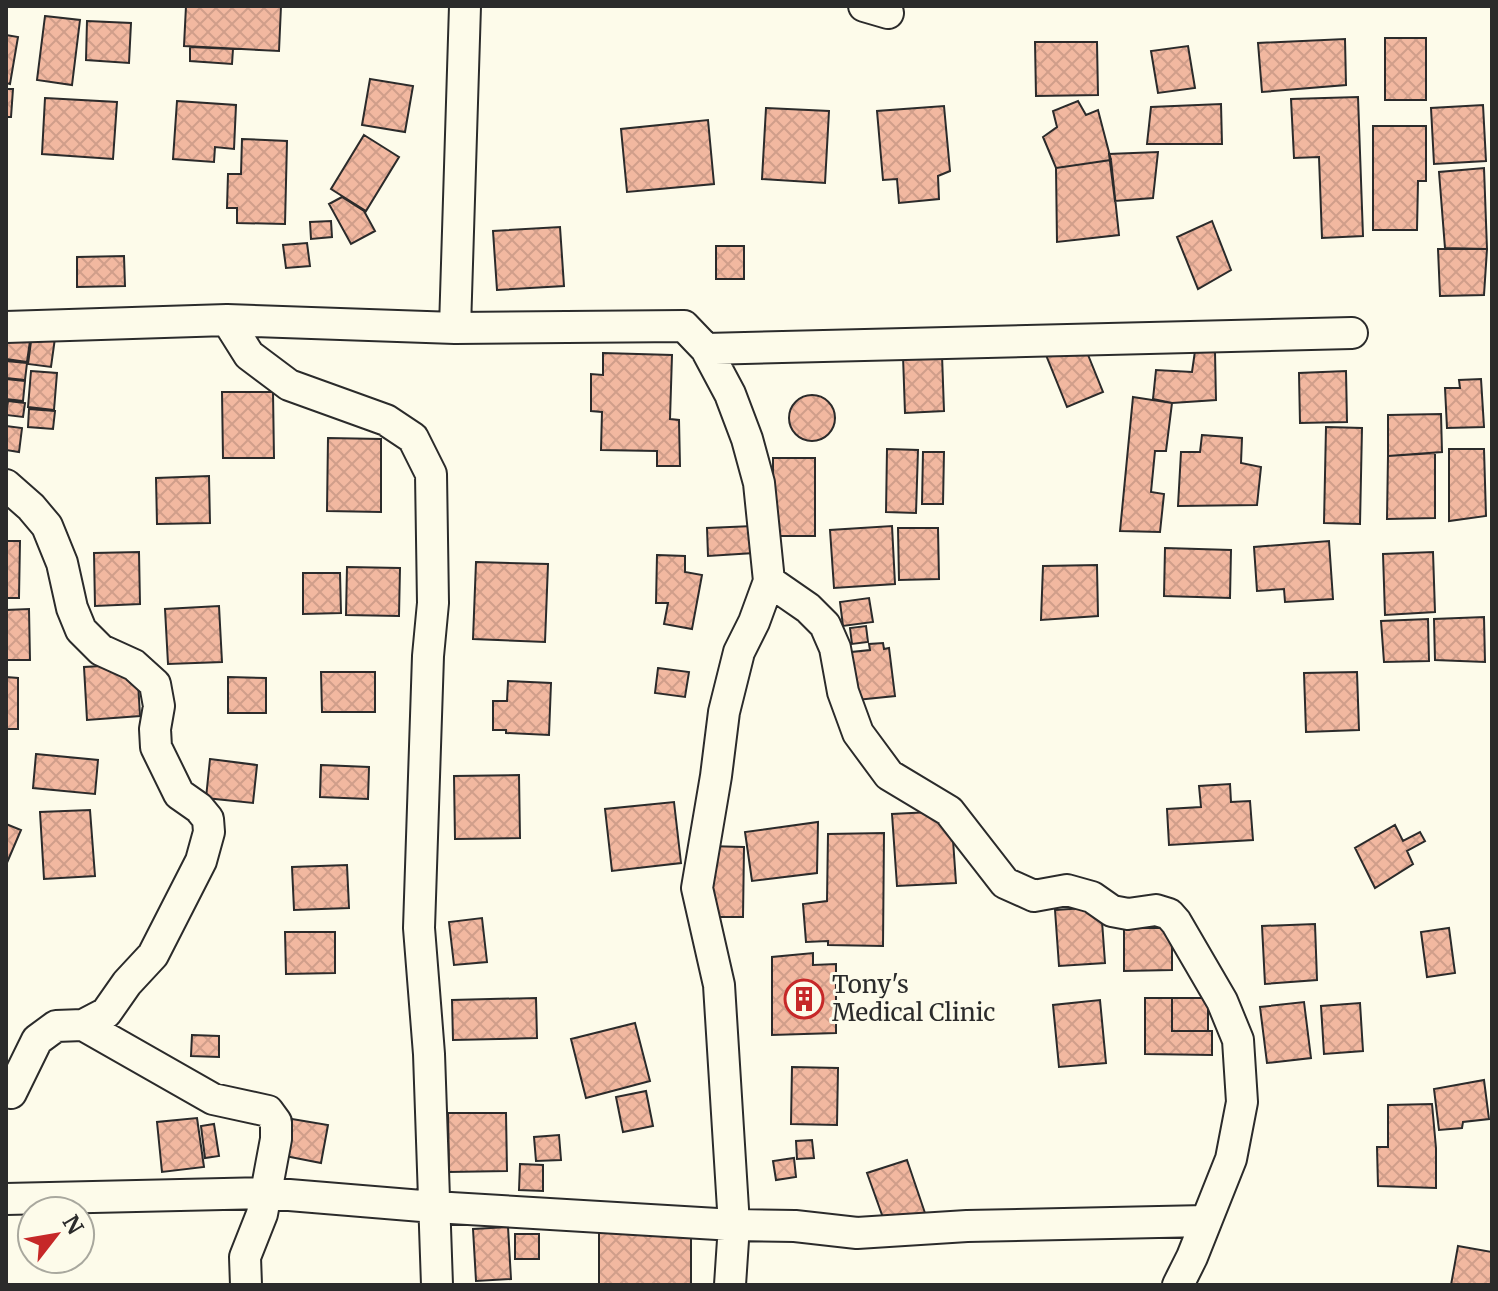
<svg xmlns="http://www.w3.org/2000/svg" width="1498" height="1291" font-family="Merriweather,serif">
	<defs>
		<pattern id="building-cross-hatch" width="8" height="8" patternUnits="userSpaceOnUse" patternTransform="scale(2)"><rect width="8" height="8" fill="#f2b8a0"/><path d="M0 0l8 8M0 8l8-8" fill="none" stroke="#d09e8a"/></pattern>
	</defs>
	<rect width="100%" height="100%" fill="#fdfbea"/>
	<!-- building -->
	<path fill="url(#building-cross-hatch)" stroke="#2b2b2b" stroke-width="2" d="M186 6H281L279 51 184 46Z
		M45 16 80 20 72 85 37 80Z
		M87 21 131 23 129 63 86 60Z
		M6 35 18 37 10 84 6 83Z
		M1385 38H1426V100H1385Z
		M1345 39 1346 85 1262 92 1258 43Z
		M1035 42H1097L1098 95 1036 96Z
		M1188 46 1195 88 1158 93 1151 51Z
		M190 47 233 49 232 64 190 61Z
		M370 79 413 86 405 132 362 125Z
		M6 89H13L11 117H6Z
		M1358 97 1363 236 1322 238 1319 157 1294 158 1291 99Z
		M45 98 117 102 113 159 42 154Z
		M177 101 236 105 234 149 215 147 214 162 173 159Z
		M1078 101 1086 115 1098 110 1111 160 1056 168 1043 137 1057 127 1053 111Z
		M1221 104 1222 144H1147L1151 107Z
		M1483 105 1486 161 1434 164 1431 108Z
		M944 106 950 171 938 176 939 199 899 203 897 179 883 180 877 111Z
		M766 108 829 111 825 183 762 179Z
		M708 120 714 184 627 192 621 129Z
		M1373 126H1426V181H1418L1417 230H1373Z
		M364 135 399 157 366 211 331 189Z
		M242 139 287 141 285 224 237 223V208H227L228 174H241Z
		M1158 152 1153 198 1115 201 1109 154Z
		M1111 160 1119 235 1057 242 1056 168Z
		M1484 168 1487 249 1445 248 1439 172Z
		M342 197 364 211 375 231 351 244 329 204Z
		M331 221 332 237 311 239 310 222Z
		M1212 221 1231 270 1198 289 1177 237Z
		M560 227 564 286 497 290 493 231Z
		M307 243 310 266 286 268 283 245Z
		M716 246H744V279H716Z
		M1438 249H1487L1484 295 1440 296Z
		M124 256 125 286 77 287V257Z
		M6 331 31 334 27 362 6 359Z
		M32 334 55 338 51 367 28 364Z
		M1082 340 1103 392 1067 407 1046 355Z
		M1195 351 1215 352 1216 400 1172 403 1153 399 1156 370 1192 372Z
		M603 353 672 355 670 419 679 420 680 466H657V451L601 450 602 412 591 411V374L603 375Z
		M942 355 944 411 905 413 903 356Z
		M6 361 27 363 25 380 6 378Z
		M31 371 57 373 54 410 28 407Z
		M1346 371 1347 422 1300 423 1299 373Z
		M6 379 25 381 23 401 6 399Z
		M1481 379 1484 427 1447 428 1445 388H1460L1459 380Z
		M222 392H273L274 458H223Z
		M789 418a23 23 0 1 1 46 0a23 23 0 1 1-46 0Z
		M1133 397 1172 403 1166 451H1155L1151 492 1164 494 1160 532 1120 531Z
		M8 401 25 403 23 417 6 415Z
		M29 409 55 411 53 429 28 427Z
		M1441 414 1442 452 1388 456V415Z
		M6 426 22 428 19 452 6 450Z
		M1326 427 1362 428 1360 524 1324 523Z
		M1202 435 1242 438 1241 463 1261 467 1257 505 1178 506 1181 452H1200Z
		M328 438 381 439V512L327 511Z
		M887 449 918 450 916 513 886 512Z
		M1449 449H1484L1486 516 1449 521Z
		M923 452H944L943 504H922Z
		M1435 453V518L1387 519 1388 456Z
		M773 458H815V536H773Z
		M209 476 210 523 157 524 156 478Z
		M753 526 754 553 708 556 707 528Z
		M892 526 895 584 834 588 830 530Z
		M898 528H938L939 579 899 580Z
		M6 541H20L19 598H6Z
		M1329 541 1333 599 1285 602 1284 589 1257 591 1254 547Z
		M1165 548 1231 550 1230 598 1164 596Z
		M139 552 140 604 95 606 94 553Z
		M1433 552 1435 612 1385 615 1383 554Z
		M657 555 685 556V572L702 575 692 629 664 624 668 603H656Z
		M476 562 548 564 545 642 473 639Z
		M1097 565 1098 616 1041 620 1043 566Z
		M347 567 400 568 399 616 346 615Z
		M303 573H340L341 613 303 614Z
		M869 598 873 622 843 626 840 602Z
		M219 606 222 662 168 664 165 609Z
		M29 609 30 660H6V610Z
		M1484 617 1485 662 1435 660 1434 619Z
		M1428 619 1429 661 1384 662 1381 621Z
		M866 626 868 642 852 644 850 628Z
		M883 643 884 649 889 648 895 696 847 701 842 653 870 650 869 644Z
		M137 664 140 716 87 720 84 667Z
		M658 668 689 672 685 697 655 693Z
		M321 672H375V712H322Z
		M1357 672 1359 730 1306 732 1304 673Z
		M6 677 18 678V729H6Z
		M228 677 266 678V713H228Z
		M508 681 551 683 549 735 506 733V730H493V701H507Z
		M36 754 98 760 95 794 33 788Z
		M210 759 257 765 253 803 206 798Z
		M321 765 369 767 368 799 320 797Z
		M519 775 520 838 455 839 454 776Z
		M1230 784 1231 802 1250 801 1253 840 1169 845 1167 809 1201 807 1199 786Z
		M674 802 681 863 612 871 605 809Z
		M90 810 95 876 44 879 40 812Z
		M951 811 956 883 897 886 892 814Z
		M818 822 817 873 752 881 745 832Z
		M6 824 21 830 6 865Z
		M1395 825 1403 841 1420 832 1425 841 1407 851 1413 864 1375 888 1355 848Z
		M884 833 883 946 828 945V941L806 942 803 904 827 901 828 834Z
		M707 846 744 847 743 917H706Z
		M347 865 349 908 294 910 292 867Z
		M1101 907 1105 963 1059 966 1055 910Z
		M482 918 487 962 454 965 449 922Z
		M1315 924 1317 980 1265 984 1262 926Z
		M1124 928H1172V970L1124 971Z
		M1449 928 1455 973 1427 977 1421 932Z
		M285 932H335V973L286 974Z
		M813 953V965L836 964V1033L772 1035V957Z
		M536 998 537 1038 453 1040 452 1000Z
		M1145 998H1172V1031H1212V1055L1145 1054Z
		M1172 998H1208V1031H1172Z
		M1100 1000 1106 1063 1059 1067 1053 1005Z
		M1304 1002 1311 1058 1267 1063 1260 1007Z
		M1360 1003 1363 1051 1324 1054 1321 1006Z
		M635 1023 650 1081 586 1098 571 1039Z
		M192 1035 219 1036V1057L191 1056Z
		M792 1067 838 1068 837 1125 791 1124Z
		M1484 1080 1489 1119 1463 1122 1462 1128 1439 1130 1434 1089Z
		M646 1091 653 1126 623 1132 616 1097Z
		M1432 1104 1436 1148V1188L1378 1186 1377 1147H1388V1105Z
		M448 1113H506L507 1171 449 1172Z
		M197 1118 204 1167 162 1172 157 1122Z
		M292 1119 328 1125 321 1163 285 1156Z
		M214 1124 219 1156 205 1158 201 1126Z
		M559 1135 561 1160 536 1161 534 1137Z
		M812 1140 814 1158 797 1159 796 1141Z
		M794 1158 796 1177 776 1180 773 1161Z
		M907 1160 925 1213 886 1226 867 1173Z
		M520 1164 543 1165V1191L519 1190Z
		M508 1227 511 1279 476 1281 473 1229Z
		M691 1230V1285H599V1231Z
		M515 1234H539V1259H515Z
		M1458 1246 1492 1252V1285H1451Z"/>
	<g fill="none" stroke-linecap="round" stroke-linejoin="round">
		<defs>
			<path id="minor" d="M864 6 888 13
				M227 320 249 355 289 385 386 420 413 438 431 474 433 603 428 656 419 928 429 1054 437 1285
				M6 327 227 320 455 328 684 326 706 349 730 394 747 439 759 483 769 581 754 622 739 652 724 712 716 776 697 888 719 985 734 1225 434 1207 265 1193 6 1199
				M455 328 465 6
				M706 349 1352 333
				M6 485 31 507 47 526 62 563 72 608 81 630 101 650 134 665 155 684 159 706 155 729 156 747 179 794 199 808 208 819 209 832 201 861 153 955 127 983 106 1013 83 1025 56 1026 37 1040 11 1093
				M769 581 808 608 825 625 835 648 843 692 858 733 889 775 949 811 1005 883 1034 896 1067 890 1092 897 1112 911 1128 914 1156 910 1169 914 1176 922 1222 1001 1238 1040 1242 1102 1231 1159 1192 1257 1178 1285
				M83 1025 213 1099 268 1111 276 1122V1139L262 1214 245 1257 246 1285
				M730 1285 734 1225 795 1226 857 1233 967 1226 1206 1221"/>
		</defs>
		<!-- minor casing -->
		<use href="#minor" stroke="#2b2b2b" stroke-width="34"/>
		<!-- minor -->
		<use href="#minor" stroke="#fdfbea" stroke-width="30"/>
	</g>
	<!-- icons -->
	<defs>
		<symbol id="building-ring" viewBox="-11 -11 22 22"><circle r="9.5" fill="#fdfbea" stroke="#c62828" stroke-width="1.5"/><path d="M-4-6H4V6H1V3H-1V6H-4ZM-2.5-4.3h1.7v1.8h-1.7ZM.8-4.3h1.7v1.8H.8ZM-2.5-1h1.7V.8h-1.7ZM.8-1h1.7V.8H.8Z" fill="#c62828"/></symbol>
	</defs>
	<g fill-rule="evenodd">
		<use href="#building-ring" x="782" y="977" width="44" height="44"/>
	</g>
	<g text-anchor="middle" stroke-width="6" stroke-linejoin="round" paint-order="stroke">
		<!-- poi labels -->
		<g font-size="24" fill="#2b2b2b" stroke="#fdfbea" text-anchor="start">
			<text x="832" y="993">Tony's<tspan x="832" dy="28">Medical Clinic</tspan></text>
		</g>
	</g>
	<!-- border -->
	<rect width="1498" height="1291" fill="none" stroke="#2b2b2b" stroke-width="16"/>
	<!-- north arrow -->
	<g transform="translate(56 1235) rotate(59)"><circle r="38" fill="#fdfbea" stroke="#a9a89e" stroke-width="2"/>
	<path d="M0-6L14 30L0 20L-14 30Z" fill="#c62828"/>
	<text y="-12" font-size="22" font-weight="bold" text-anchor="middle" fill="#2b2b2b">N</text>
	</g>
</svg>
